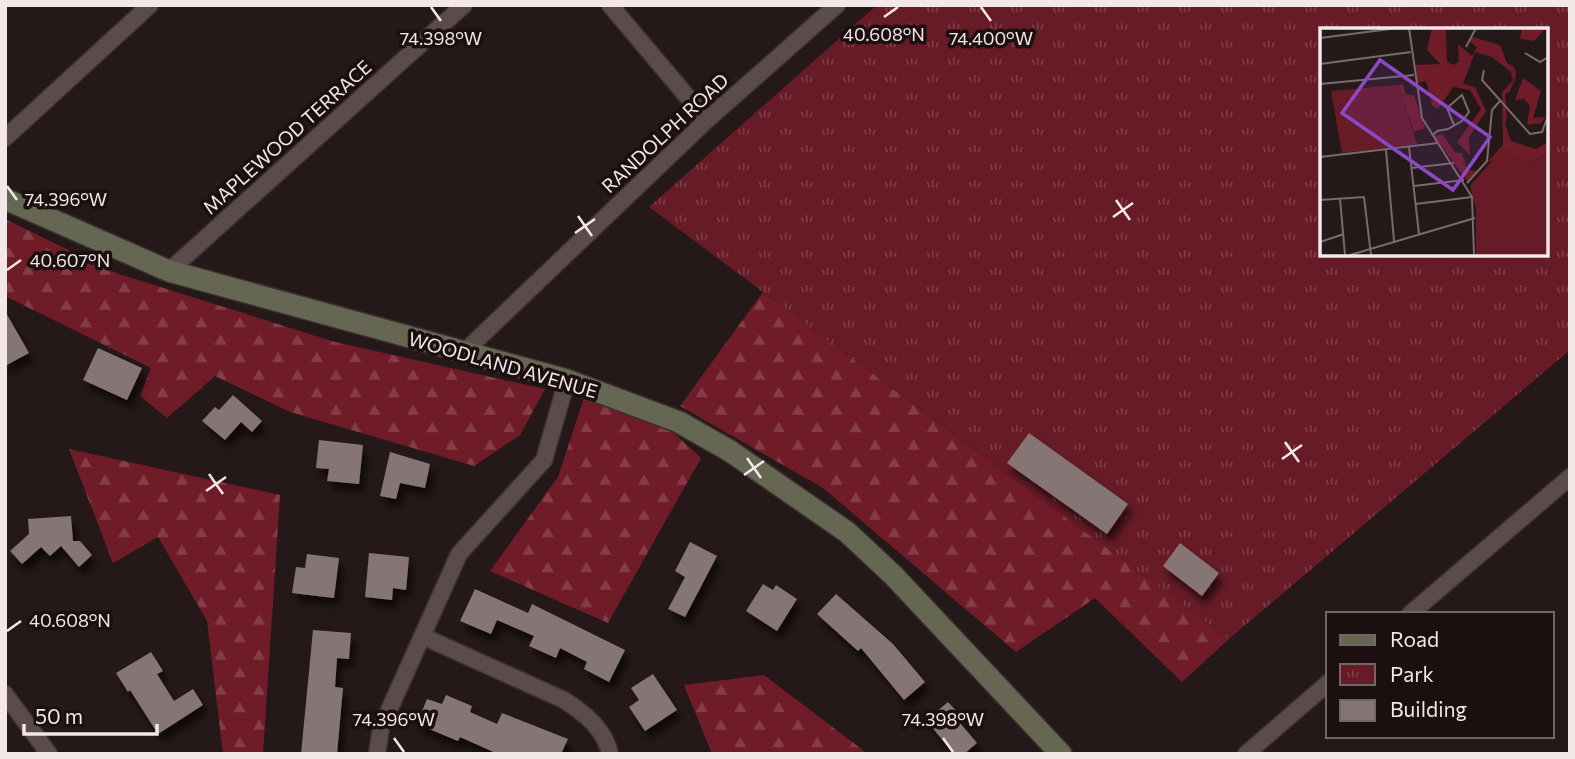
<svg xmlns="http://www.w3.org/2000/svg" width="1575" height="759" font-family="Commissioner,sans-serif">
	<defs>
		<pattern id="forest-firs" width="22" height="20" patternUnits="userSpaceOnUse" patternTransform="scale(1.75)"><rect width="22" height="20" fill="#6f1b28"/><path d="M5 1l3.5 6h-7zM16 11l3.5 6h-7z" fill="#843c47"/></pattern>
		<pattern id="park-tufts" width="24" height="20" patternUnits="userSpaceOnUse" patternTransform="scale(1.75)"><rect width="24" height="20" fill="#661b26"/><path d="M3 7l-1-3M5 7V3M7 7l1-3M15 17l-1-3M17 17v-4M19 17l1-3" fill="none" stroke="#7c3c46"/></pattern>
		<filter id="shadow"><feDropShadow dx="4.5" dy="8" stdDeviation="3.5" flood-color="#0009"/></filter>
	</defs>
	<rect width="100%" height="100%" fill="#251818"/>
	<!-- forest -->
	<path fill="url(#forest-firs)" d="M5 219 116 273 335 342 545 389 520 435 474 466 290 412 215 376 167 418 140 396 151 368 5 296Z
		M763 292 1229 639 1182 682 1095 598 1016 652 823 488 680 406Z
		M584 398 674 433 701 458 608 623 490 571 558 477Z
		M69 449 280 495 263 754H223L207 621 158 537 113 563Z
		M764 675 868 754H712L684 685Z"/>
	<!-- park -->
	<path fill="url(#park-tufts)" fill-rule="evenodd" d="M877 5H1570V350L1229 639 649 207ZM1321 30H1545V254H1321Z"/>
	<!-- building -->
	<path fill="#867575" filter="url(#shadow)" d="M5 311 29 353 5 366Z
		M98 348 142 368 127 400 83 380Z
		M233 395 262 421 252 432 241 422 225 440 202 421 215 407 219 410Z
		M1029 433 1128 504 1107 534 1007 463Z
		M319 440 363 445 359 484 327 481 329 469 316 468Z
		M390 452 430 464 425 488 400 483 396 499 380 496Z
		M71 516 73 541H80L92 555 79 567 61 546 50 556 41 547 22 564 10 551 29 534 28 519Z
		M690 542 717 556 685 617 668 609 685 577 675 571Z
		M1180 543 1219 573 1202 596 1163 566Z
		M369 553 409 557 406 590 393 588 392 600 365 597Z
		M307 554 339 558 334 598 292 593 296 567 305 568Z
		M763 584 773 590 776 585 797 599 777 631 746 611Z
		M475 589 528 613 532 604 625 650 609 682 584 669 587 662 560 648 556 658 529 646 534 636 497 620 491 634 460 621Z
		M836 594 893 644 925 682 904 700 861 648 858 651 817 614Z
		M313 630 351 633 349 659 337 658 335 687 343 688 337 754H301Z
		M151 652 163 671 157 674 174 701 193 689 203 705 158 734 130 690 128 692 116 673Z
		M653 674 677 710 645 731 629 707 639 700 631 688Z
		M446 695 472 706 470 712 497 724 502 713 568 739 561 754H498L460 737 458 741 417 724 427 699 442 704Z
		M948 702 958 713 954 716 977 743 964 754H954L926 720Z"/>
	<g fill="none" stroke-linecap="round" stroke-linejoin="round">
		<defs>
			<path id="street" d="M610 5 707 120
				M5 138 150 5
				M169 271 464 5
				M463 353 707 120 837 5
				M1410 614 1570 477
				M422 636 564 700C584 713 605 729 610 754
				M5 694 49 754
				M377 754 381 728 459 554 544 460 567 380
				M1246 754 1328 683"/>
			<path id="secondary" d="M5 199 169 271 567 380 679 422 730 451 847 532 893 575 1061 754"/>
		</defs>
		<!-- street casing -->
		<use href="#street" stroke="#3c3232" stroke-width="19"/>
		<!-- secondary casing -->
		<use href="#secondary" stroke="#3c3232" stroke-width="24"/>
		<!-- street -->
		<use href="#street" stroke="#5b4b4b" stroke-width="16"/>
		<!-- secondary -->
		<use href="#secondary" stroke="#656753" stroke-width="21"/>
	</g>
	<!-- ticks -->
	<path fill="none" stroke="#f2e8e8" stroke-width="2.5" d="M431 7 441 21M981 7 991 21M884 17 898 7M7 186 17 200M1116 200 1130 220M578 216 592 236M1113 217 1133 203M575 233 595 219M7 270 21 260M1285 442 1299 462M747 458 761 478M1282 459 1302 445M209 474 223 494M744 475 764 461M206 491 226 477M7 631 21 621M394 738 404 752M943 738 953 752"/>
	<g text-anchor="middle" stroke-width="7" stroke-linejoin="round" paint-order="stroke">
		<!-- street labels -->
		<g font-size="19" fill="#f2e8e8" stroke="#1c0f0f">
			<text transform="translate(665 133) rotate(-43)" y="7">RANDOLPH ROAD</text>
			<text transform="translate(287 137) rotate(-42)" y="7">MAPLEWOOD TERRACE</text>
			<text transform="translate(503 365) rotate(16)" y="7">WOODLAND AVENUE</text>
		</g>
	</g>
	<!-- overview -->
	<g transform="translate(1320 28)">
		<rect width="228" height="228" fill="#251818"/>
		<path d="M112 0H126L127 34 134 37 139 33 138 16 152 28 157 19 149 13 152 9 180 17 187 35 195 40 196 49 190 63 185 66 187 88 185 96 191 113 216 121 227 115V126L208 134 193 128 167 134 183 117 182 64 193 53 191 44 172 29 155 24 143 56 155 59 166 83 149 109 150 127 137 114 161 81 150 62 133 59 118 81 112 77 106 53 97 55 96 37 120 36 107 22ZM202 0H226L214 13 200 11ZM203 50 221 63 213 90 226 89 221 95 207 97 210 78 204 71 195 72ZM83 56 86 67H94L105 100 94 104 78 57ZM122 106 136 125H142L147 142 157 143 147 153 114 108Z" fill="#6f1b28"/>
		<path d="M183 120 208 134 227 126V227H156V181L150 158Z" fill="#661b26"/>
		<path d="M78 57 97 116 22 125 11 63Z" fill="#661b26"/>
		<path fill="none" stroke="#776b6b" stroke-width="2" d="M89 0 102 90 152 169 154 227M0 10 78 0M146 19 156 0M205 25 220 34 228 29M0 36 91 24M164 42 162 52 210 106 222 104 228 88M0 56 94 47M112 108 117 103 128 101 142 93 149 84 142 67 127 80 134 97M89 119 99 206M66 122 74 213M0 129 118 115M91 140 134 135M147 155 167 133 172 82 180 73M94 158 144 152M20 171 25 227M0 172 44 169 51 227M96 176 152 169M0 214 24 206M30 227 155 190"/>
		<path fill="#8d48c5" fill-opacity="0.15" stroke="#8d48c5" stroke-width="3.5" d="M60 32 170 109 133 162 22 85Z"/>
		<rect width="228" height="228" fill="none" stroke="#f2e8e8" stroke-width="3.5"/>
	</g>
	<g font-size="18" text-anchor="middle" fill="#f2e8e8" stroke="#1c0f0f" stroke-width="7" stroke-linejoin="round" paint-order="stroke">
		<text x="884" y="41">40.608°N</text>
		<text x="441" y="45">74.398°W</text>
		<text x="991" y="45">74.400°W</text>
		<text x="66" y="206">74.396°W</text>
		<text x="70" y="267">40.607°N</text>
		<text x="70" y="627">40.608°N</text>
		<text x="394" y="726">74.396°W</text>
		<text x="943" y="726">74.398°W</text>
	</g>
	<!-- border -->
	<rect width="1575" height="759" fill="none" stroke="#f2e8e8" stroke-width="14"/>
	<!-- legend -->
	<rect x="1326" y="612" width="228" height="126" fill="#1c0f0f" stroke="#726666" stroke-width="2"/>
	<rect x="1340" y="635" width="35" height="10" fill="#656753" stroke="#726666" stroke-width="2"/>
	<text x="1390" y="647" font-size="21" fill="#f2e8e8">Road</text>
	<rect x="1340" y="664" width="35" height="21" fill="url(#park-tufts)" stroke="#726666" stroke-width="2"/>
	<text x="1390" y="682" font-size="21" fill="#f2e8e8">Park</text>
	<rect x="1340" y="700" width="35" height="21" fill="#867575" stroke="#726666" stroke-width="2"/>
	<text x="1390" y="717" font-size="21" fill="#f2e8e8">Building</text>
	<!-- scale -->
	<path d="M24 724v10h133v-10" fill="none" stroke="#f2e8e8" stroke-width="3.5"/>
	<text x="35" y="724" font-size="21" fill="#f2e8e8" stroke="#1c0f0f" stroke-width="5" paint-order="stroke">50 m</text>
</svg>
